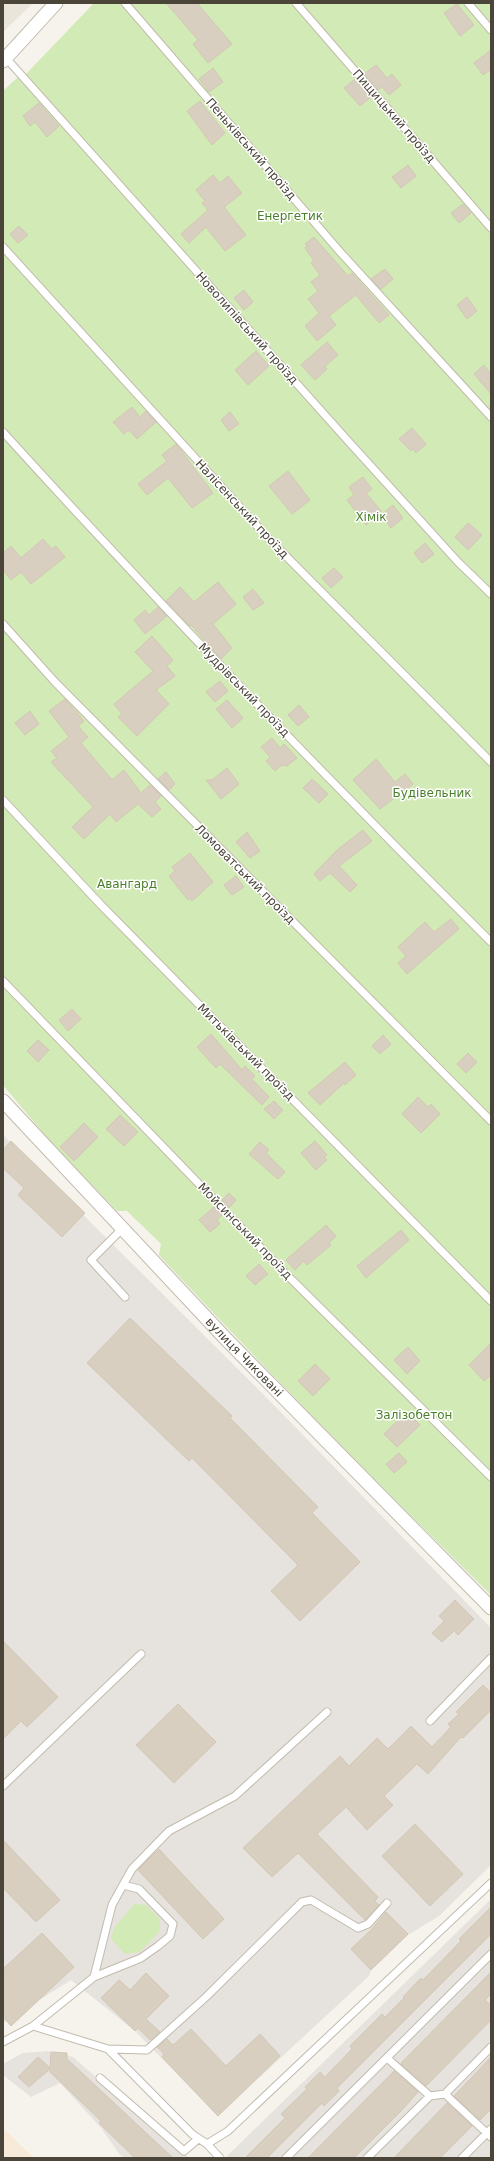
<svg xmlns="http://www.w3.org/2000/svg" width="494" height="2161" font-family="'DejaVu Sans',sans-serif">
	<rect width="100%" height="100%" fill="#f6f3ec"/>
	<!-- residential -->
	<path fill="#eae5da" d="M3 3H33L3 32Z"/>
	<!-- commercial -->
	<path fill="#f7ead8" d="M3 2128 34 2158H3Z"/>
	<!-- industrial -->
	<path fill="#e6e2dd" d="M3 1135 261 1392 491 1628V1865L439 1916 408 1935 371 1970 369 1976 218 2116 135 2031 71 1980 3 2023Z
		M491 1899V2158H225Z
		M47 2051 73 2057 189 2158H125L120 2155 102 2129 60 2083 31 2097 3 2075V2064L23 2053Z"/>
	<!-- green -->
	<path fill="#d2eab5" d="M94 3H491V1595C378 1484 267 1371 159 1255L161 1244 127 1211H117L54 1146 3 1085V91L17 78 26 74Z
		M134 1904 146 1905 160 1919V1931L140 1952 125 1954 111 1939 114 1928Z"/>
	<!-- building -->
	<path fill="#d8cfc1" stroke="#d3c7b4" d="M166 3H197L232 44 208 63 193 44 198 40Z
		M457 4 474 25 460 36 444 13Z
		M491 50V69L483 75 474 63Z
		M376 65 387 78 392 74 401 85 389 95 382 87 378 90 364 74Z
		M213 68 223 82 209 92 199 79Z
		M355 79 371 97 360 106 344 88Z
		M200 101 225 133 212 145 187 111Z
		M39 103 59 126 47 137 35 122 30 126 23 116Z
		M408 165 416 176 401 188 392 177Z
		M213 175 220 183 228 176 242 193 224 207 246 235 225 251 206 227 189 243 181 234 208 210 202 203 205 201 196 190Z
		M463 204 471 213 459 223 451 213Z
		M19 226 28 235 18 243 10 234Z
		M314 237 348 276 352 273 389 315 379 323 356 295 329 316 336 325 317 341 305 326 319 313 308 299 318 291 311 282 320 275 311 263 314 261 305 248 307 246 305 244Z
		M385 269 393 279 381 289 371 279Z
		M244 290 253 302 244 310 234 298Z
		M467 297 477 311 467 319 457 305Z
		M327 342 338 355 325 366 327 369 315 380 301 365Z
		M256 351 269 366 248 385 235 370Z
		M484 365 491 374V394L474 374Z
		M132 407 140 417 146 411 156 422 137 439 129 430 124 434 113 422Z
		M230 412 239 424 229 431 221 420Z
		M412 428 426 444 416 453 413 449 411 451 399 439Z
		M176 444 213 493 192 508 168 478 147 495 138 484 167 461 162 455Z
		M288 471 310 500 292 514 269 486Z
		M363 477 372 489 366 493 382 512 366 525 347 500 354 495 349 487Z
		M393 505 403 518 391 528 381 515Z
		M468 523 482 535 468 550 455 537Z
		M43 539 52 549 56 546 65 557 31 584 21 572 11 580 3 570V553L11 546 21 558Z
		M425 543 434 554 422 563 414 553Z
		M334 568 343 577 331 588 322 578Z
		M218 582 236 604 213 624 232 648 221 659 191 625 190 626 166 601 180 587 194 602Z
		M253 589 264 603 253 610 243 597Z
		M158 607 167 616 145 634 134 620 145 610 149 615Z
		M152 636 173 660 167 666 175 676 156 690 169 704 137 736 118 717 122 714 114 704 153 671 135 652Z
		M220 681 228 691 215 702 206 692Z
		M65 699 84 721 78 726 88 737 81 743 112 780 124 770 141 793 150 785 161 796 155 802 161 809 152 817 138 804 116 822 110 814 84 839 72 827 93 807 51 762 57 758 51 751 69 737 49 711Z
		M227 700 243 718 232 728 216 709Z
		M299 705 309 717 298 726 288 715Z
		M30 711 39 724 25 735 15 723Z
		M272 738 280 748 284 744 297 758 287 766 282 765 275 771 266 761 270 757 261 747Z
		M376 759 395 782 405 774 413 784 380 809 353 780Z
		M227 768 239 784 221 799 206 780H212Z
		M166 772 175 784 169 790 158 779Z
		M312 779 328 794 319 803 303 788Z
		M363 830 372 841 339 866 357 885 350 892 330 873 320 881 314 874 337 850Z
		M247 832 260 851 250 858 236 842Z
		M190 853 213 882 192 901 190 898 188 900 169 876 175 871 172 867Z
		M236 876 244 887 232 895 224 885Z
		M451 919 459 929 407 974 398 963 406 956 398 947 425 922 434 932Z
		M72 1009 81 1019 68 1031 59 1020Z
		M211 1034 242 1070 245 1066 255 1076 252 1079 269 1097 262 1105 220 1064 216 1068 197 1047Z
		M383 1035 391 1044 380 1054 372 1046Z
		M38 1040 49 1050 38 1062 27 1051Z
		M468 1053 477 1062 466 1073 457 1064Z
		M345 1062 356 1075 345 1085 344 1083 320 1105 308 1093Z
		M418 1097 428 1107 431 1104 440 1114 421 1133 402 1114Z
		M274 1101 283 1110 274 1119 264 1109Z
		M120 1115 138 1132 124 1146 106 1129Z
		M84 1123 98 1137 74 1161 60 1147Z
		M11 1141 85 1213 62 1237 18 1195 24 1188 3 1168V1150Z
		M315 1141 327 1155 324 1157 327 1160 316 1170 301 1153Z
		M260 1142 269 1150 266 1153 285 1172 278 1179 249 1154Z
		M229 1193 236 1200 229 1208 222 1200Z
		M214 1207 222 1215 217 1220 220 1224 210 1232 199 1220Z
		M326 1225 336 1236 329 1243 331 1245 307 1265 304 1261 295 1270 286 1260Z
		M401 1230 409 1240 366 1278 357 1266Z
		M259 1264 268 1274 255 1285 246 1276Z
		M130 1318 232 1416 230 1418 318 1507 312 1513 360 1562 300 1621 271 1591 298 1565 192 1458 189 1461 87 1363Z
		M491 1343V1375L484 1381 469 1365Z
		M408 1347 420 1361 407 1374 394 1360Z
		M315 1364 330 1379 313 1396 298 1381Z
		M407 1412 420 1425 397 1447 384 1434Z
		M399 1453 407 1462 394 1473 386 1464Z
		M455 1600 474 1619 458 1635 454 1631 442 1642 432 1633 444 1621 439 1616Z
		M3 1641 58 1697 27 1727 21 1721 3 1739Z
		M483 1685 491 1693V1710L463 1738 461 1737 428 1774 417 1764 384 1796 393 1805 367 1830 346 1807 317 1834 378 1897 375 1901 379 1905 365 1920 298 1853 272 1877 243 1848 340 1756 349 1766 377 1738 388 1749 411 1726 432 1747 451 1727 448 1724 459 1714 456 1712Z
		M178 1704 216 1742 174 1783 136 1745Z
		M415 1824 463 1874 430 1906 382 1856Z
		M3 1840 60 1900 36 1922 3 1888Z
		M159 1849 224 1919 203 1939 138 1870Z
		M491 1907V1934L337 2088 339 2091 324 2106 322 2103 267 2158H245L285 2118 281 2114 307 2089 305 2087 320 2072 325 2077 352 2049 350 2046 382 2014 385 2017 404 1998 403 1997 421 1978 423 1980 461 1941 459 1939Z
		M386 1912 408 1934 371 1970 351 1949 372 1929Z
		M42 1933 74 1967 11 2026 3 2017V1969Z
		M491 1972V1994L485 2000 491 2005V2020L426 2086 401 2064 402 2062Z
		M146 1973 169 1996 146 2019 160 2032 150 2040 138 2028 135 2031 101 1998 119 1980 130 1990Z
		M191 2029 226 2066 260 2034 280 2056 218 2116 162 2057 164 2054 157 2047 167 2039 173 2045Z
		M51 2052 67 2053V2059L173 2158H135L99 2123 101 2121 50 2072V2069L29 2087 18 2077 38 2057 50 2068Z
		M491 2057V2109L480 2120 454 2096Z
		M394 2071 418 2092 402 2110 354 2158H308Z
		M447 2103 472 2126 440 2158H394Z"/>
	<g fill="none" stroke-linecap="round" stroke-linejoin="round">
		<defs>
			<path id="lane" d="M125 3 341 253 491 417
				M296 3 491 228
				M468 3 491 30
				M6 58 349 442 458 562 491 594
				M3 247 269 539 491 762
				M3 432C161 606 324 776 491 942
				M3 624 55 682 491 1121
				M3 800 101 905 491 1301
				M3 981 284 1272 491 1477
				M123 1228 91 1260 125 1297
				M430 1721 491 1658
				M3 1786 141 1654
				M123 1885 132 1869 169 1831 235 1796 327 1712
				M33 2026 94 1977 141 1958 158 1946 170 1936 173 1924 139 1889 123 1885 112 1905 94 1977
				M3 2042 33 2026 108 2049 192 2134 207 2144 220 2158
				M108 2049 147 2050 206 1997 302 1902 311 1900 358 1928 368 1924 387 1903
				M387 2058 430 2096
				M100 2078 184 2151 198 2139
				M445 2094 491 2137
				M207 2144 228 2131 491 1883
				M286 2158 491 1954
				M367 2158 430 2096 445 2094 491 2047
				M462 2158 491 2129"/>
			<g id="street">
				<path d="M3 61 56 3"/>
				<path id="s1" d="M3 1101 226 1339 491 1608"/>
			</g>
		</defs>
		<!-- lane casing -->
		<use href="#lane" stroke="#c2bbae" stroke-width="9"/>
		<!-- street casing -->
		<use href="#street" stroke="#c2bbae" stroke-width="15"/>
		<!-- lane -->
		<use href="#lane" stroke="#fff" stroke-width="7"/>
		<!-- street -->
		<use href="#street" stroke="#fff" stroke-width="13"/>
	</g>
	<g text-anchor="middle" stroke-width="3" stroke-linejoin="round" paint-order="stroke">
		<!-- street labels -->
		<g font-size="12" fill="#4b4439" stroke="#fff">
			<text transform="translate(394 116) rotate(49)" y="4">Пищицький проїзд</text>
			<text transform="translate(251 149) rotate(49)" y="4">Пеньківський проїзд</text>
			<text transform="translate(247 328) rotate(48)" y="4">Новолипівський проїзд</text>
			<text transform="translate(242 509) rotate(47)" y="4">Налісенський проїзд</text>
			<text transform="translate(244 690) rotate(46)" y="4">Мудрівський проїзд</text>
			<text transform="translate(245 874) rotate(45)" y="4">Ломоватський проїзд</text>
			<text transform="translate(246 1052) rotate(45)" y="4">Митьківський проїзд</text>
			<text transform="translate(245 1231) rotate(46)" y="4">Мойсинський проїзд</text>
			<text dy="4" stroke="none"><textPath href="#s1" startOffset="352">вулиця Чиковані</textPath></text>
		</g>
		<!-- park labels -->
		<g font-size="12" fill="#4a7f2a" stroke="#fff">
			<text x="290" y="220">Енергетик</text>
			<text x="371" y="521">Хімік</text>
			<text x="432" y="797">Будівельник</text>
			<text x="127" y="888">Авангард</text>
			<text x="414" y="1419">Залізобетон</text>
		</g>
	</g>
	<!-- border -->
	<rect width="494" height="2161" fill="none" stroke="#4b4439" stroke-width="8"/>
</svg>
